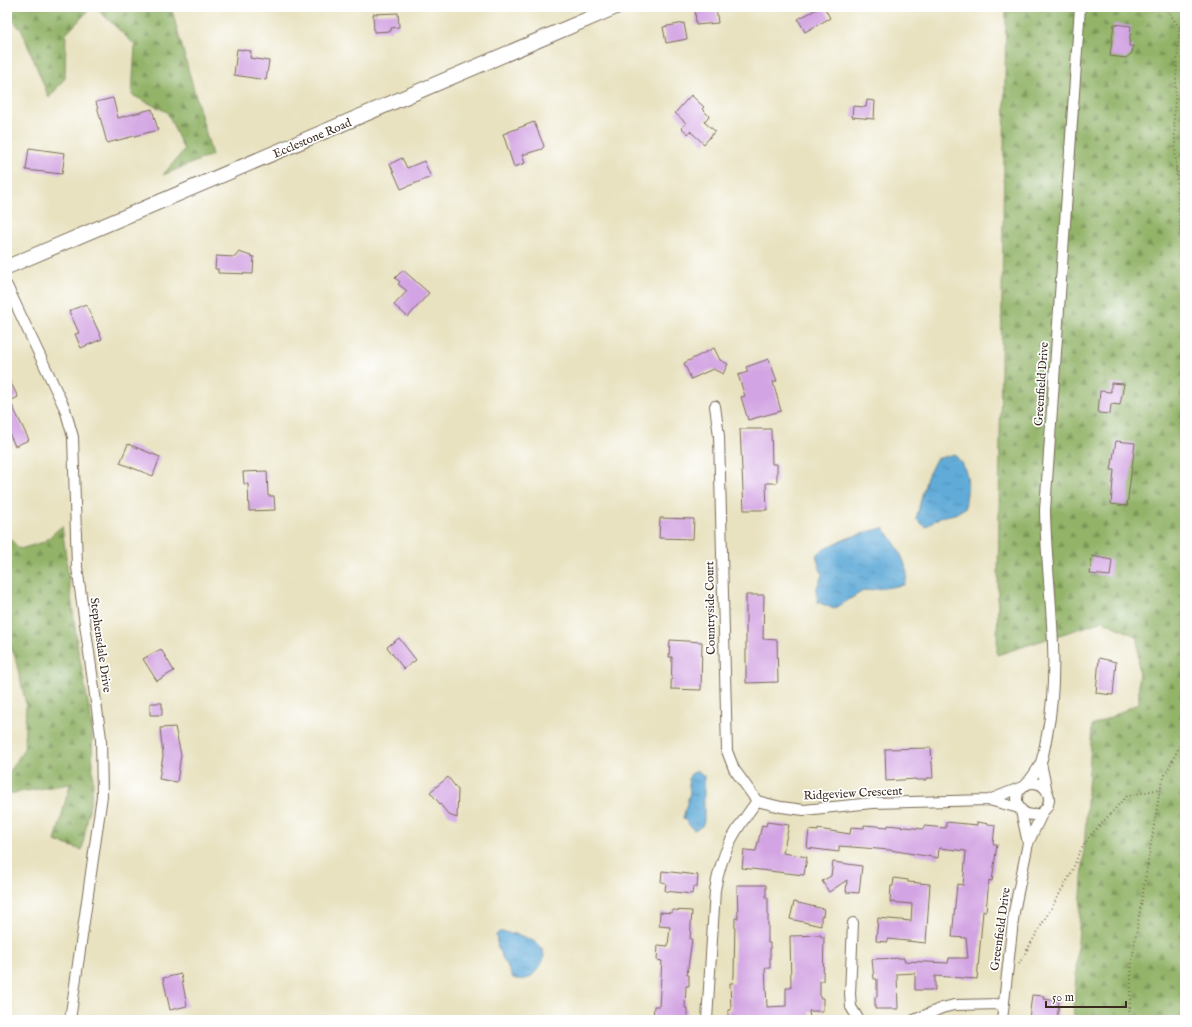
<svg xmlns="http://www.w3.org/2000/svg" width="1192" height="1027" font-family="'IM FELL English',serif">
	<defs>
		<pattern id="forest-firs" width="22" height="20" patternUnits="userSpaceOnUse"><rect width="22" height="20" fill="#92b368"/><path d="M5 1l3.5 6h-7zM16 11l3.5 6h-7z" fill="#789255"/></pattern>
		<pattern id="water-ripples" width="26" height="14" patternUnits="userSpaceOnUse"><rect width="26" height="14" fill="#61abd8"/><path d="M2 4q2-2 4 0t4 0M15 11q2-2 4 0t4 0" fill="none" stroke="#518baf"/></pattern>
	</defs>
	<rect width="100%" height="100%" fill="#fff"/>
	<filter id="ink" filterUnits="userSpaceOnUse"><feTurbulence type="fractalNoise" baseFrequency=".025" numOctaves="2"/><feDisplacementMap in="SourceGraphic" scale="8" xChannelSelector="R" yChannelSelector="G"/><feConvolveMatrix kernelMatrix="1 2 1 2 8 2 1 2 1" color-interpolation-filters="sRGB"/></filter>
	<filter id="wash" filterUnits="userSpaceOnUse"><feTurbulence type="fractalNoise" baseFrequency=".012" numOctaves="4" result="noise"/><feDisplacementMap in="SourceGraphic" scale="16" xChannelSelector="R" yChannelSelector="G"/><feGaussianBlur stdDeviation="0.9" result="paint"/><feColorMatrix in="noise" values="0 0 0 0 0 0 0 0 0 0 0 0 0 0 0 0 0 1.4 0 .05"/><feComposite in="paint" operator="in"/></filter>
	<g filter="url(#wash)">
		<rect width="100%" height="100%" fill="#e8e2c0"/>
		<!-- forest -->
		<path fill="url(#forest-firs)" stroke="#666e43" d="M7 7H92L66 34 65 78 49 98 22 31 7 13Z
			M95 7H171L212 155 163 175 184 150 167 112 132 95 135 45Z
			M1006 7H1185V983L1183 1020H1073L1092 726 1139 703 1138 637 1103 621 997 655Z
			M62 526 77 643 92 724 93 786 82 850 55 841 70 784 7 794V776L24 749 26 704 15 657 7 637V536L20 549 44 542Z"/>
		<!-- water -->
		<path fill="url(#water-ripples)" stroke="#4e6a7b" d="M954 454C972 473 968 484 965 508L955 514 940 517 926 527 916 519 927 477 936 459Z
			M883 528C892 536 908 564 907 576 907 578 905 582 904 585L863 591 834 609 818 602 816 590 822 575 816 555C833 541 862 533 883 528Z
			M697 770 704 776V821L702 826 694 830 683 818 690 792 688 779 691 774Z
			M499 932C519 932 560 945 537 970 529 980 525 981 513 978L498 949 496 935Z"/>
		<g id="blocks">
			<!-- building -->
			<path fill="#d3a4e3" d="M716 7 718 23 696 25 695 9Z
				M821 7H824L830 18 805 32 798 19Z
				M398 13 399 27 391 28V31L374 32 373 14Z
				M684 23 687 39 666 43 663 27Z
				M1114 24 1131 26 1129 46H1133L1132 53 1126 58 1110 56Z
				M237 49 251 51 250 58 269 61 266 80 234 75Z
				M691 95 704 107 702 109 709 116 704 122 715 131 704 144 690 131 688 134 682 128 686 123 675 113Z
				M113 98 118 118 152 109 158 130 107 143 96 102Z
				M867 100 875 101 874 119 852 117 853 106 866 107Z
				M534 122 544 146 542 149 522 155 525 163 514 167 503 134Z
				M29 148 65 153 62 174 26 170Z
				M402 158 407 168 424 161 431 177 401 189 390 164Z
				M239 252 254 257 253 274 218 273V269H215L216 256 235 257Z
				M403 270 429 293 408 317 394 305 407 291 398 284 400 282 395 278Z
				M86 304 102 339 81 348 75 334 79 333 69 311Z
				M714 348 720 360 728 364 723 374 713 369 691 379 684 363Z
				M769 359 777 381 773 382 781 411 748 420 741 397 745 396 738 375 748 372 746 367Z
				M7 375 18 397 10 401 29 440 15 446 7 429Z
				M1111 383 1124 384 1120 405 1111 404 1110 414 1098 413 1100 391 1111 392Z
				M740 429H771L772 464H777V483H766L767 510H744Z
				M1116 441 1135 443 1127 506 1111 504 1114 470H1111Z
				M128 444 160 457 153 476 120 463Z
				M267 471 268 496H274L275 510 249 511 248 484H244L243 472Z
				M660 518 694 519 693 539 659 538Z
				M1092 556 1112 560 1110 576 1090 574Z
				M746 595H764L763 639 777 640 778 682 746 683Z
				M399 638 416 660 404 669 387 647Z
				M670 640 702 642 701 690 671 689 672 657H669Z
				M161 649 174 671 157 681 143 659Z
				M1099 658 1116 662 1113 695 1096 693Z
				M150 703H162V715H150Z
				M175 727 181 755 177 782 159 779 163 756 160 728Z
				M931 748 933 778H926V780H916V779L886 781 885 749Z
				M448 777 458 790 457 818 449 815 430 792Z
				M767 822 789 825 783 853 807 857 804 875 742 868 744 850 756 851 762 825 766 826Z
				M946 822 977 825V822L995 825 993 844H997L992 881 989 880 986 911H983L977 979 935 976V990H915V973L897 974 898 1009H875V997H877V979H874L872 959 904 958V961L948 963 949 958H968L966 938 952 937 957 884 963 885 966 851 939 848 938 858 890 850 839 846V852L807 848 809 830 818 831V829L850 834 851 827 864 828V825L888 827V825L923 829 924 826 946 828Z
				M833 862 862 866 859 893 846 892 847 880 829 892 822 881 831 876Z
				M662 871 698 875 697 887H693L692 894 665 891 666 883 661 882Z
				M894 878 908 880V882L930 884 926 943 888 939V942L876 941 878 918 911 921 912 904 890 902 891 886H893Z
				M737 885H766V898H768V943H770V968H765L767 1007 786 1006V988H791L790 936 821 935V937H824L823 981H820V998H823V1011H809L810 1020H728V1010H731L730 983H733L734 976 735 918H738Z
				M794 902 824 909 823 916H821V926L790 919Z
				M672 910 692 911 690 939H692L687 975H689V986H686L685 1008H687V1018H685L684 1020H653L654 1006H659L662 961 657 960 658 945 668 946 670 927 659 926 660 912 672 913Z
				M181 974 187 1006 170 1010 163 978Z
				M1032 995 1044 996 1043 999 1059 1001 1057 1020 1029 1019Z"/>
		</g>
	</g>
	<g filter="url(#ink)">
		<use href="#blocks" fill-opacity="0" stroke="#786a57" stroke-width="1"/>
		<g fill="none" stroke-linecap="round" stroke-linejoin="round">
			<defs>
				<path id="street" d="M7 286 65 409 73 437 77 567 101 738 102 796 70 1020
					M715 406 719 436 727 751 734 769 757 801
					M1041 763 1047 792
					M1017 799a16 16 0 1 1 32 0a16 16 0 1 1-32 0Z
					M1026 785C1031 778 1038 770 1041 762 1044 754 1045 744 1047 735 1062 661 1046 584 1045 510L1080 7
					M989 800 1022 787
					M757 801 781 807 804 810 872 803 989 800 1019 808
					M1021 811 1028 843
					M853 923 850 994 851 1007 859 1020
					M707 1020 715 890C722 850 734 832 757 801
					M914 1020 942 1008 954 1005 1003 1004
					M1002 1020 1014 912 1028 843 1043 812"/>
				<path id="secondary" d="M7 267 616 7"/>
			</defs>
			<!-- street casing -->
			<use href="#street" stroke="#786a57" stroke-width="12"/>
			<!-- secondary casing -->
			<use href="#secondary" stroke="#786a57" stroke-width="16"/>
			<!-- path -->
			<path stroke="#786a57" stroke-width="2" stroke-dasharray="1 3" stroke-linecap="butt" d="M1165 7 1179 27 1174 115 1176 168
				M1185 196 1176 168 1183 273 1185 387
				M1019 964 1071 874 1078 855 1089 837 1127 796 1160 789
				M1129 1020 1132 959 1160 789 1165 775 1185 736"/>
			<!-- street -->
			<use href="#street" stroke="#fff" stroke-width="10"/>
			<!-- secondary -->
			<use href="#secondary" stroke="#fff" stroke-width="14"/>
		</g>
	</g>
	<g text-anchor="middle" stroke-width="3.5" stroke-linejoin="round" paint-order="stroke">
		<!-- street labels -->
		<g font-size="12" fill="#3b2a1e" stroke="#fff">
			<text transform="translate(312 138) rotate(-23)" y="4">Ecclestone Road</text>
			<text transform="translate(1041 384) rotate(-86)" y="4">Greenfield Drive</text>
			<text transform="translate(710 608) rotate(-91)" y="4">Countryside Court</text>
			<text transform="translate(101 645) rotate(82)" y="4">Stephensdale Drive</text>
			<text transform="translate(853 793) rotate(-3)" y="4">Ridgeview Crescent</text>
			<text transform="translate(1000 929) rotate(-82)" y="4">Greenfield Drive</text>
		</g>
	</g>
	<!-- margin -->
	<rect width="1192" height="1027" fill="none" stroke="#fff" stroke-width="24"/>
	<!-- scale -->
	<path d="M1046 1001v6h80v-6" fill="none" stroke="#3b2a1e" stroke-width="2"/>
	<text x="1052" y="1001" font-size="12" fill="#3b2a1e" stroke="#ffffff" stroke-width="3" paint-order="stroke">50 m</text>
</svg>
